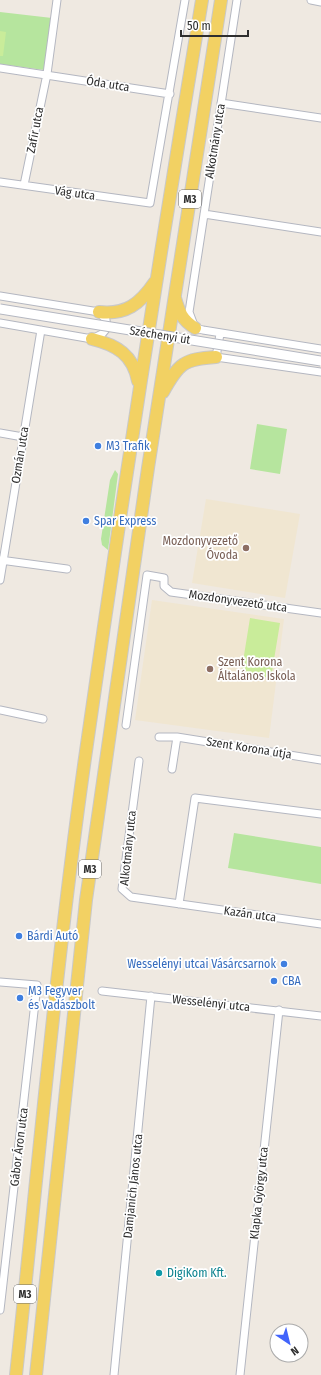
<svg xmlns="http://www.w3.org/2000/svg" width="321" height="1375" font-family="'Fira Sans Condensed',sans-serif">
	<rect width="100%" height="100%" fill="#efe9e1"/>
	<!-- education -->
	<path fill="#f0e6d1" d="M206 499 300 514 285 598 192 583Z
		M152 600 284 619 269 738 135 720Z"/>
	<!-- green -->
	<path fill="#b6e59e" d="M0 12 52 18 44 70 0 64Z
		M257 424 287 429 280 474 250 469Z
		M115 470 118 474 108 550 102 545 101 539 110 480Z
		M234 833 321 847V884L228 868Z"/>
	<!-- pitch -->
	<path fill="#c9ec9a" d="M0 31 6 32 3 56H0Z
		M250 618 280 623 271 678 241 674Z"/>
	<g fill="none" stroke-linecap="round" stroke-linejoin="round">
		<defs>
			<path id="minor" d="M237 0 189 312 195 328 203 330 321 349
				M311 0 321 2
				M0 68 170 94
				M221 103 321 118
				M0 182 150 203 185 0
				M24 185 47 74 57 0
				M204 214 321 232
				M0 296 99 312 106 320 107 328 102 334 92 339 0 323
				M220 334 216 357 321 372
				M0 433 23 437
				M0 560 67 569
				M0 580 41 330
				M0 710 43 719
				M126 725 147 575 164 578V586L171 592 321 613
				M159 737H177L321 760
				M139 761 122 889 131 897 321 924
				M172 769 177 737
				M179 904 195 798 321 814
				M0 982 37 985 0 1310
				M102 991 321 1016
				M114 1375 151 996
				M240 1375 279 1010"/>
			<path id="primary" d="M175 298C179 312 182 320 195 328
				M99 312C126 315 140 304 155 282
				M92 339C117 345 133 355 138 381
				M163 392C179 363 184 359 216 357
				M16 1375C38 1169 56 963 85 758 121 505 160 252 202 0
				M36 1375 86 900 148 468 221 0"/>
		</defs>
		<!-- minor casing -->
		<use href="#minor" stroke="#b4b7c1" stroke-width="9"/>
		<!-- primary casing -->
		<use href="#primary" stroke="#c9c9c9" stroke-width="14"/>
		<!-- minor -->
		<use href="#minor" stroke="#fff" stroke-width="7"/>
		<!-- primary -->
		<use href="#primary" stroke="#f2d163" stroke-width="12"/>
		<defs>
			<path id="tertiary-bridge" d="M0 309 321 361"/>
		</defs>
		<!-- tertiary-bridge casing -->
		<use href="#tertiary-bridge" stroke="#b4b7c1" stroke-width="11" stroke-linecap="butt"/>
		<!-- tertiary-bridge -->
		<use href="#tertiary-bridge" stroke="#fff" stroke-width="9"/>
	</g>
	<!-- markers -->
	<g fill="#3f7fe0" stroke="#fff" stroke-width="1.5">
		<circle cx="98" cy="446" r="4"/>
		<circle cx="86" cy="521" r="4"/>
		<circle cx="19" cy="936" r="4"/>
		<circle cx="284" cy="964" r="4"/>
		<circle cx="274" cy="981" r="4"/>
		<circle cx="20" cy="998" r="4"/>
	</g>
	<g fill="#8d6e63" stroke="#fff" stroke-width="1.5">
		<circle cx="246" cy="548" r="4"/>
		<circle cx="210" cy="669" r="4"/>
	</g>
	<circle fill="#0f9aa8" stroke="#fff" stroke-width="1.5" cx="159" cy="1273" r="4"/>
	<g text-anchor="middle" stroke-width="3.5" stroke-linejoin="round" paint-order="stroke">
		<!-- shield labels -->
		<g fill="#fff" stroke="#6d6d6d" stroke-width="1">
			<rect x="179" y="190" width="22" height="18" rx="3"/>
			<rect x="79" y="860" width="22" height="18" rx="3"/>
			<rect x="14" y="1285" width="22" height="18" rx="3"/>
		</g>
		<g font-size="11" font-weight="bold" fill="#2e2e2e">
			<text x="190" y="203">M3</text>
			<text x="90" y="873">M3</text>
			<text x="25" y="1298">M3</text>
		</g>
		<!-- street labels -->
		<g font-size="12" fill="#2e2e2e" stroke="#fff">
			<text transform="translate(108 84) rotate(9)" y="4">Óda utca</text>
			<text transform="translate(35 130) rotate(-79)" y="4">Zafír utca</text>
			<text transform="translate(215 141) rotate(-81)" y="4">Alkotmány utca</text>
			<text transform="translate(75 193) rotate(8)" y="4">Vág utca</text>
			<text transform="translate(160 335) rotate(9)" y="4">Széchenyi út</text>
			<text transform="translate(20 455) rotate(-81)" y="4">Ozmán utca</text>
			<text transform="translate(238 601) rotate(8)" y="4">Mozdonyvezető utca</text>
			<text transform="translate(249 748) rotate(9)" y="4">Szent Korona útja</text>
			<text transform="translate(128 848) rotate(-84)" y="4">Alkotmány utca</text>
			<text transform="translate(250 914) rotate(8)" y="4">Kazán utca</text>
			<text transform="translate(211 1003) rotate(6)" y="4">Wesselényi utca</text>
			<text transform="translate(19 1147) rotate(-83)" y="4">Gábor Áron utca</text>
			<text transform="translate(133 1186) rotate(-84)" y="4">Damjanich János utca</text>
			<text transform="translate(259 1193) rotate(-84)" y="4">Klapka György utca</text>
		</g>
		<!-- shop labels -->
		<g font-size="12" fill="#366cbe" stroke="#fff" text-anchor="start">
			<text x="106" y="450">M3 Trafik</text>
			<text x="94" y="525">Spar Express</text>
			<text x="27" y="940">Bárdi Autó</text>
			<text x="276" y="968" text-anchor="end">Wesselényi utcai Vásárcsarnok</text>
			<text x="282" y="985">CBA</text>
			<text x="28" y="995">M3 Fegyver<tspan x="28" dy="14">és Vadászbolt</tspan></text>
		</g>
		<!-- education labels -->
		<g font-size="12" fill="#785e54" stroke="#fff" text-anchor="end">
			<text x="238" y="545">Mozdonyvezető<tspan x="238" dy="14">Óvoda</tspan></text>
			<text x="218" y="666" text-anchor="start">Szent Korona<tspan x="218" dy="14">Általános Iskola</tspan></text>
		</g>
		<!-- culture labels -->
		<g font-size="12" fill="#0d838f" stroke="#fff" text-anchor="start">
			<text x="167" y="1277">DigiKom Kft.</text>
		</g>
	</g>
	<!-- north arrow -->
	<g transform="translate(289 1343) rotate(145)"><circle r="19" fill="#ffffff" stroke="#ababab"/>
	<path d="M0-3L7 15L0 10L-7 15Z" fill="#4264fb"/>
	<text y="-6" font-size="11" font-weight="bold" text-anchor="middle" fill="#2e2e2e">N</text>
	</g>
	<!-- scale -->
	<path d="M181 30v6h67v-6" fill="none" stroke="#2e2e2e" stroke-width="2"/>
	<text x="187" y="30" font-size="12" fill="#2e2e2e" stroke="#ffffff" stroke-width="3" paint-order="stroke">50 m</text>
</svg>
